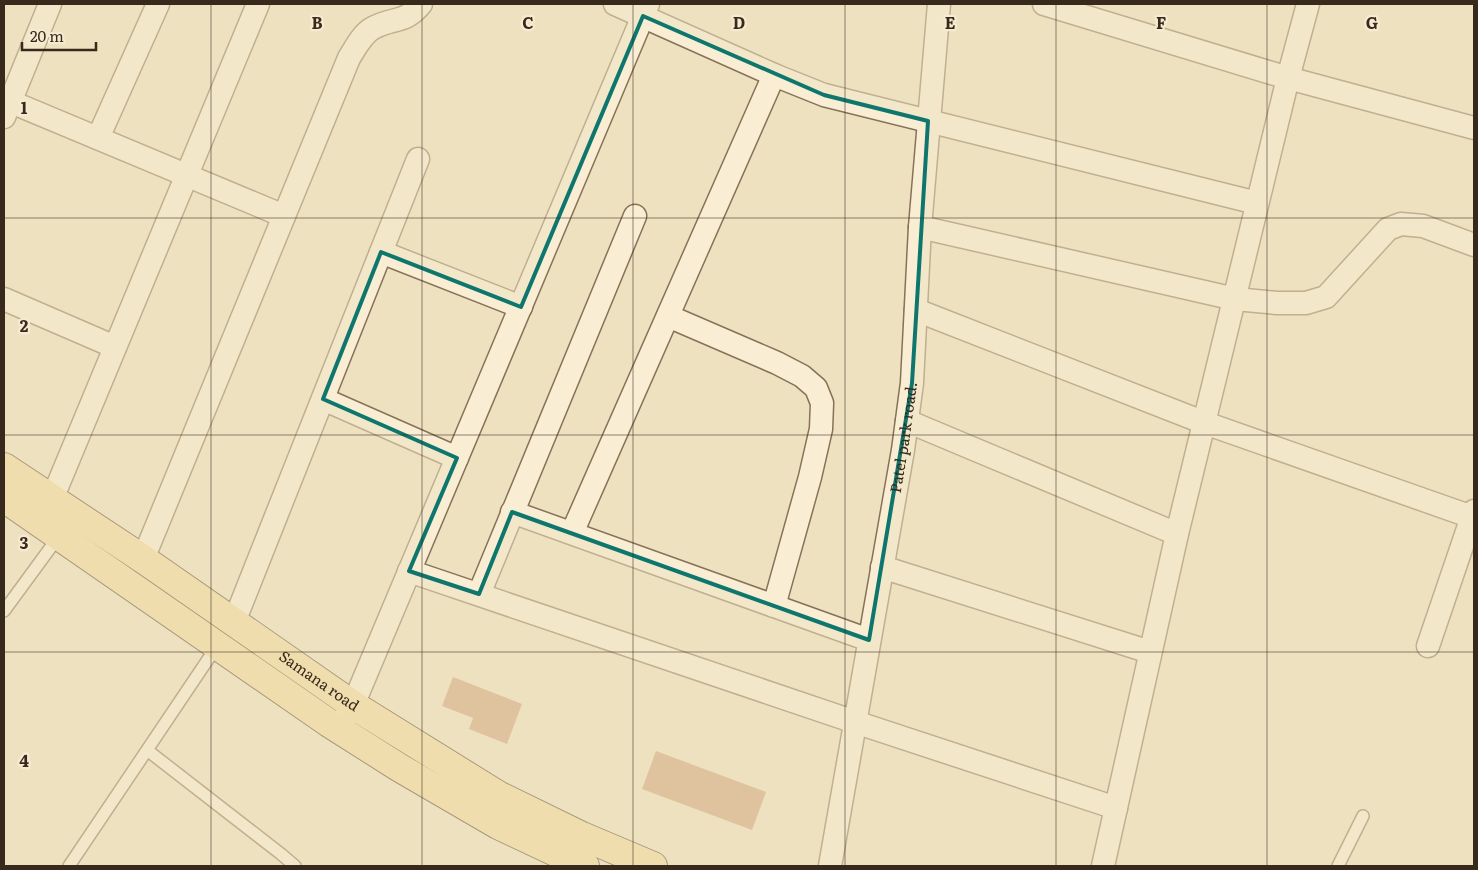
<svg xmlns="http://www.w3.org/2000/svg" width="1478" height="870" font-family="Literata,serif">
	<rect width="100%" height="100%" fill="#eee1c0"/>
	<!-- building -->
	<path fill="#cd9b76" d="M453 677 522 704 507 744 469 729 473 718 442 706Z
		M656 751 766 792 752 830 642 789Z"/>
	<g fill="none" stroke-linecap="round" stroke-linejoin="round">
		<defs>
			<path id="service" d="M4 611 59 536
				M147 750 281 854 295 866
				M69 866 217 646
				M1338 866 1363 816"/>
			<g id="minor">
				<path d="M615 4 774 75 824 95 1257 203"/>
				<path d="M1044 4 1288 78 1474 128"/>
				<path d="M4 99 284 216"/>
				<path d="M4 117 50 4"/>
				<path d="M98 138 158 4"/>
				<path d="M920 227 1235 299 1277 303H1306L1326 297 1388 229 1401 224 1423 226 1474 245"/>
				<path d="M381 252 521 307"/>
				<path d="M4 299 115 347"/>
				<path d="M916 310 1205 423 1472 517"/>
				<path d="M668 316 777 363 802 376 816 388 822 403 821 429 810 477 774 606"/>
				<path d="M323 399 457 458"/>
				<path d="M907 421 1177 534"/>
				<path d="M52 499 258 4"/>
				<path d="M512 512 869 640"/>
				<path d="M572 533 774 75"/>
				<path d="M143 559 349 58C356 47 362 34 373 28 393 17 405 24 421 4"/>
				<path d="M882 567 1150 652"/>
				<path d="M409 571 855 722 1116 808"/>
				<path d="M479 594 635 216"/>
				<path d="M234 622 418 159"/>
				<path d="M1428 646 1474 511"/>
				<path d="M344 719 353 705 648 4"/>
				<path id="s1" d="M830 866 903 450 912 383 920 227 939 4"/>
				<path d="M1103 866 1177 534 1288 78 1308 4"/>
			</g>
			<g id="primary">
				<path id="s2" d="M4 467 143 559 353 705 498 795 582 836 653 866"/>
				<path d="M4 498 329 723 400 768 498 825 585 866"/>
			</g>
		</defs>
		<!-- service casing -->
		<use href="#service" stroke="#877258" stroke-width="14"/>
		<!-- minor casing -->
		<use href="#minor" stroke="#877258" stroke-width="25"/>
		<!-- primary casing -->
		<use href="#primary" stroke="#55402d" stroke-width="30"/>
		<!-- service -->
		<use href="#service" stroke="#f9eed4" stroke-width="11"/>
		<!-- minor -->
		<use href="#minor" stroke="#f9eed4" stroke-width="22"/>
		<!-- primary -->
		<use href="#primary" stroke="#f2d797" stroke-width="28"/>
	</g>
	<!-- marked area -->
	<path d="M0 0H1478V870H0ZM643 16 824 95 928 121 912 383 869 640 512 512 479 594 409 571 457 458 323 399 381 252 521 307Z" fill="#eee1c0" fill-opacity=".55" fill-rule="evenodd"/>
	<path fill="none" stroke="#0f766e" stroke-width="4" stroke-linejoin="round" d="M643 16 824 95 928 121 912 383 869 640 512 512 479 594 409 571 457 458 323 399 381 252 521 307Z"/>
	<!-- grid -->
	<path fill="none" stroke="#372a1d" stroke-width="1" stroke-opacity="0.55" d="M211 4V866M422 4V866M633 4V866M845 4V866M1056 4V866M1267 4V866M4 218H1474M4 435H1474M4 652H1474"/>
	<g text-anchor="middle" stroke-width="4.5" stroke-linejoin="round" paint-order="stroke">
		<!-- street labels -->
		<g font-size="15" fill="#372a1d" stroke="#f6ebd0">
			<text dy="5" stroke="none"><textPath href="#s1" startOffset="435">Patel park road.</textPath></text>
			<text dy="5" stroke="none"><textPath href="#s2" startOffset="381">Samana road</textPath></text>
		</g>
	</g>
	<g font-size="16" text-anchor="middle" font-weight="bold" fill="#372a1d" stroke="#f6ebd0" stroke-width="4.5" stroke-linejoin="round" paint-order="stroke">
		<text x="317" y="29">B</text>
		<text x="528" y="29">C</text>
		<text x="739" y="29">D</text>
		<text x="950" y="29">E</text>
		<text x="1161" y="29">F</text>
		<text x="1372" y="29">G</text>
		<text x="24" y="114">1</text>
		<text x="24" y="332">2</text>
		<text x="24" y="549">3</text>
		<text x="24" y="767">4</text>
	</g>
	<!-- border -->
	<rect width="1478" height="870" fill="none" stroke="#372a1d" stroke-width="10"/>
	<!-- scale -->
	<path d="M22 42v8h74v-8" fill="none" stroke="#372a1d" stroke-width="2.5"/>
	<text x="30" y="42" font-size="15" fill="#372a1d" stroke="#f6ebd0" stroke-width="4" paint-order="stroke">20 m</text>
</svg>
